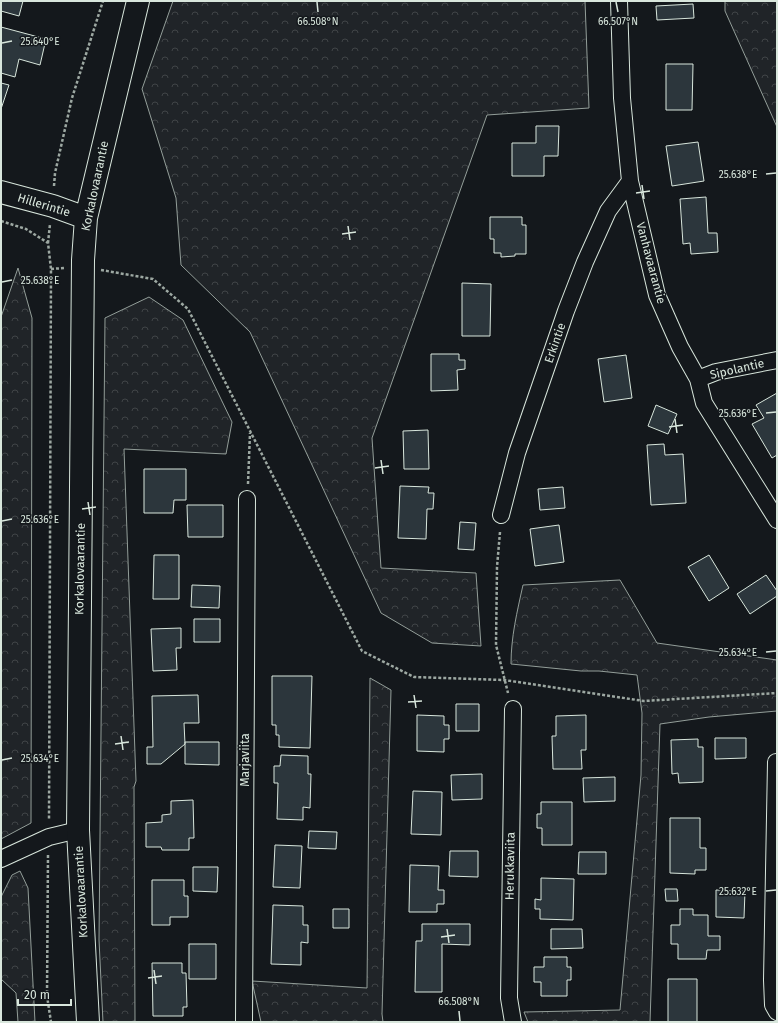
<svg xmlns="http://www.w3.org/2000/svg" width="778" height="1023" font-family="'Fira Sans',sans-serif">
	<defs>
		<pattern id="forest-crowns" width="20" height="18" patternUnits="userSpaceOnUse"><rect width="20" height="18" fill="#202428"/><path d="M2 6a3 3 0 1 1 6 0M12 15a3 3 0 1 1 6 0" fill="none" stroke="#404447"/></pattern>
	</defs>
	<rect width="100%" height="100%" fill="#14181c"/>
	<!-- forest -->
	<path fill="url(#forest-crowns)" stroke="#939e99" d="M173 1H585L589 108 487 115 372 438 381 568 476 573 481 646 432 643 381 613 250 332 181 265 176 198 142 89Z
		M725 1H777V127L725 11Z
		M18 268 32 318 31 823 1 839V317Z
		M149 297 183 320 232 422 226 454 124 449 136 781 134 787 135 1022H103L99 940 105 318Z
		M620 580 657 643 777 660V711L709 717 660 724 650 1022H528L524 1012 620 1010 641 775 642 713 637 675 599 671H581L511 664C511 637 517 612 523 585Z
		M370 678 391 690 382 1014 383 1022H261L252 981 367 988Z
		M20 871 28 888 35 1022H18L16 993 1 979V897L12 875Z"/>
	<!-- building -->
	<path fill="#2c363c" stroke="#d8e6dc" d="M1 1H23L19 16 1 11Z
		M693 4 694 18 657 20 656 6Z
		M1 27 46 39 40 65 19 59 15 77 1 73Z
		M666 64H693L692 110H666Z
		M1 83 9 85 1 109Z
		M536 126H559L558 156H544V176H512V143H536Z
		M698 142 704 181 672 186 666 146Z
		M706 197 708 233H717L718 252 691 254 690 243 683 244 680 199Z
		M490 217H522V225H526V254H515V256L501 257V253H494V239H490Z
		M462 283 491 284 490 336H462Z
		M431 354H459V360H465V369L457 370 458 390 431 391Z
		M626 355 632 398 604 402 598 359Z
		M777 393V455L772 458 752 424 764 418 756 405Z
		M656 405 677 414 668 434 648 426Z
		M428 430 429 469H404L403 431Z
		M664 444 665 455 683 454 686 503 651 505 647 445Z
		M144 469H186V500H174L173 513H144Z
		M400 486 429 487 428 493H434L433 509H427L426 539 398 538Z
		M563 487 565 508 540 510 538 489Z
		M187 505H223V537H188Z
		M460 522 476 523 474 550 458 549Z
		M559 525 564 562 535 566 530 529Z
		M154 555H179V599H153Z
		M709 555 729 588 709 601 688 567Z
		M766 575 777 591V596L750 614 737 594Z
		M192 585 220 586 219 608 191 607Z
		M194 619H220V642H194Z
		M181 628V648H176L177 670 153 671 151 629Z
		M272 676H312L310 748 279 747V735H276V725H272Z
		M198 695 199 723H184L185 744 161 764H147V747H153L152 696Z
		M456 704H479V731H456Z
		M417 715 444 716V725H449V739H444V752L417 751Z
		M586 715V750H581L582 769H553L552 736H556V716Z
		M715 738H746V758L715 759Z
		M698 739V747H703V782L679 783 678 773 672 774 671 740Z
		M185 742H219V765L185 764Z
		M281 755 308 756V774H311L310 808 303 807V820L277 819 278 783H274V766H280Z
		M482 774V799L452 800 451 775Z
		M615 777V801L584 802 583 778Z
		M413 791 442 792 441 835 411 834Z
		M193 800 194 838H189V850H162L161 847H146V823L162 822V815L171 814V801Z
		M541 802H572V845H542V828H537V814H541Z
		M670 818H700V848H706V870H695V874L670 873Z
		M309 831 337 832 336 849 308 848Z
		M275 845 302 846 300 888 273 887Z
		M450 851H478V877L449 876Z
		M579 852H606V874H578Z
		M410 865 439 866 438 890H444V904H437V912H409Z
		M193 867H218L217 892 193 891Z
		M541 878 574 879 573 920 540 919V909H535V899L541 900Z
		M152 880H184V896H188V917H170V925H152Z
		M665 889H677L678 901H666Z
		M716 890 745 891 744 918 716 917Z
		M273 905 303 906V925H308V943L301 942V965L271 964Z
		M333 909H349V928H333Z
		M680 909H693V915H708V936H720V950H707L706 959H678V944H671V925H680Z
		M422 924H470V945L442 944V992H415L416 941H422Z
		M551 929H582L583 948 551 949Z
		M189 944H216V979H189Z
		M544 957H567V967H571V980H567V996H541V982H534V967H544Z
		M152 963H182V973H186L187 1007H183V1016H153Z
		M668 979H697V1022H668Z"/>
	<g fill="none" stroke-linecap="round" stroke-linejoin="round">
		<defs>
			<path id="street" d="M619 1 622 98 630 181 657 295 680 347 698 379 704 403 777 520
				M698 379 716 372 777 360
				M501 515 517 453 566 311 585 262 608 211 630 181
				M513 709 509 998 513 1022
				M776 762 772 980 773 1005 777 1012
				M1 859 49 837 78 830
				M244 1022 247 499"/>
			<path id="secondary" d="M1 192 53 206 86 218
				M88 1022 78 830 83 260 86 218 138 1"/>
		</defs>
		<!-- street casing -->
		<use href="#street" stroke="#d8e6dc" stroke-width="18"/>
		<!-- secondary casing -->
		<use href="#secondary" stroke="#d8e6dc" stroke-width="24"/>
		<!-- path -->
		<path stroke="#9da8a2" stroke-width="2.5" stroke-dasharray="3 2" stroke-linecap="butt" d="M54 186 55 173 72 98 103 1
			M1 221 26 229 48 243 51 269 49 820
			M48 243 50 224
			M51 269 64 268
			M101 270 153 279 188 309 362 651 414 677 504 680 644 701 777 693
			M248 484 250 433
			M500 532 497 567 496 645 508 693
			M48 855 47 996 51 1022"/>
		<!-- street -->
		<use href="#street" stroke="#14181c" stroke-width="16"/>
		<!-- secondary -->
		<use href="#secondary" stroke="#14181c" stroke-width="22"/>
	</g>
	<!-- ticks -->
	<path fill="none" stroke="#d8e6dc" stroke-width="1.5" d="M317 2 318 12M616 2 618 12M2 43 12 41M766 174 776 173M642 185 644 199M636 193 650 191M348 226 350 240M342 234 356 232M2 282 12 280M766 413 776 412M675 419 677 433M669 427 683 425M381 460 383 474M375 468 389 466M88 502 90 515M82 509 96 507M2 521 12 519M766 652 776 651M414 695 416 708M408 702 422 701M121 736 123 750M115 744 129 742M2 760 12 758M766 891 776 890M447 929 449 943M441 937 455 935M154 970 156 984M148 978 162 976M459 1011 460 1021"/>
	<g text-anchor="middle" stroke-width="3" stroke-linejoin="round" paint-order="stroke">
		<!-- street labels -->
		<g font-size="12" fill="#d8e6dc" stroke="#14181c">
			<text transform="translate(95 186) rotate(-78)" y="4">Korkalovaarantie</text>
			<text transform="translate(44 205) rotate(17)" y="4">Hillerintie</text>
			<text transform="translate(651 263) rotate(75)" y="4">Vanhavaarantie</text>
			<text transform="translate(555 343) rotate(-71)" y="4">Erkintie</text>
			<text transform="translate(737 369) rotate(-13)" y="4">Sipolantie</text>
			<text transform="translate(80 569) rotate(-89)" y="4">Korkalovaarantie</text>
			<text transform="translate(245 760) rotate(-90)" y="4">Marjaviita</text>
			<text transform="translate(510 866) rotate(-89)" y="4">Herukkaviita</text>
			<text transform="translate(81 892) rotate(-93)" y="4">Korkalovaarantie</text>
		</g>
	</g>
	<g font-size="10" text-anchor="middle" fill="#d8e6dc" stroke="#14181c" stroke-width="3" stroke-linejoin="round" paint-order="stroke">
		<text x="318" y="25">66.508°N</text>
		<text x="618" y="25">66.507°N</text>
		<text x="40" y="45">25.640°E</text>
		<text x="738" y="178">25.638°E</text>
		<text x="40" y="284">25.638°E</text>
		<text x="738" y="417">25.636°E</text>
		<text x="40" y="523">25.636°E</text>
		<text x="738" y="656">25.634°E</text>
		<text x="40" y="762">25.634°E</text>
		<text x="738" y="895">25.632°E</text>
		<text x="459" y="1005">66.508°N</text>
	</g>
	<!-- border -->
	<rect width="778" height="1023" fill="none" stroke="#d8e6dc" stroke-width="4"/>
	<!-- scale -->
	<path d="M18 999v6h53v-6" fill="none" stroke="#d8e6dc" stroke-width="2"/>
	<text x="24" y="999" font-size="12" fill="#d8e6dc" stroke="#14181c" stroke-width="3" paint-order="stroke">20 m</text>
</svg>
